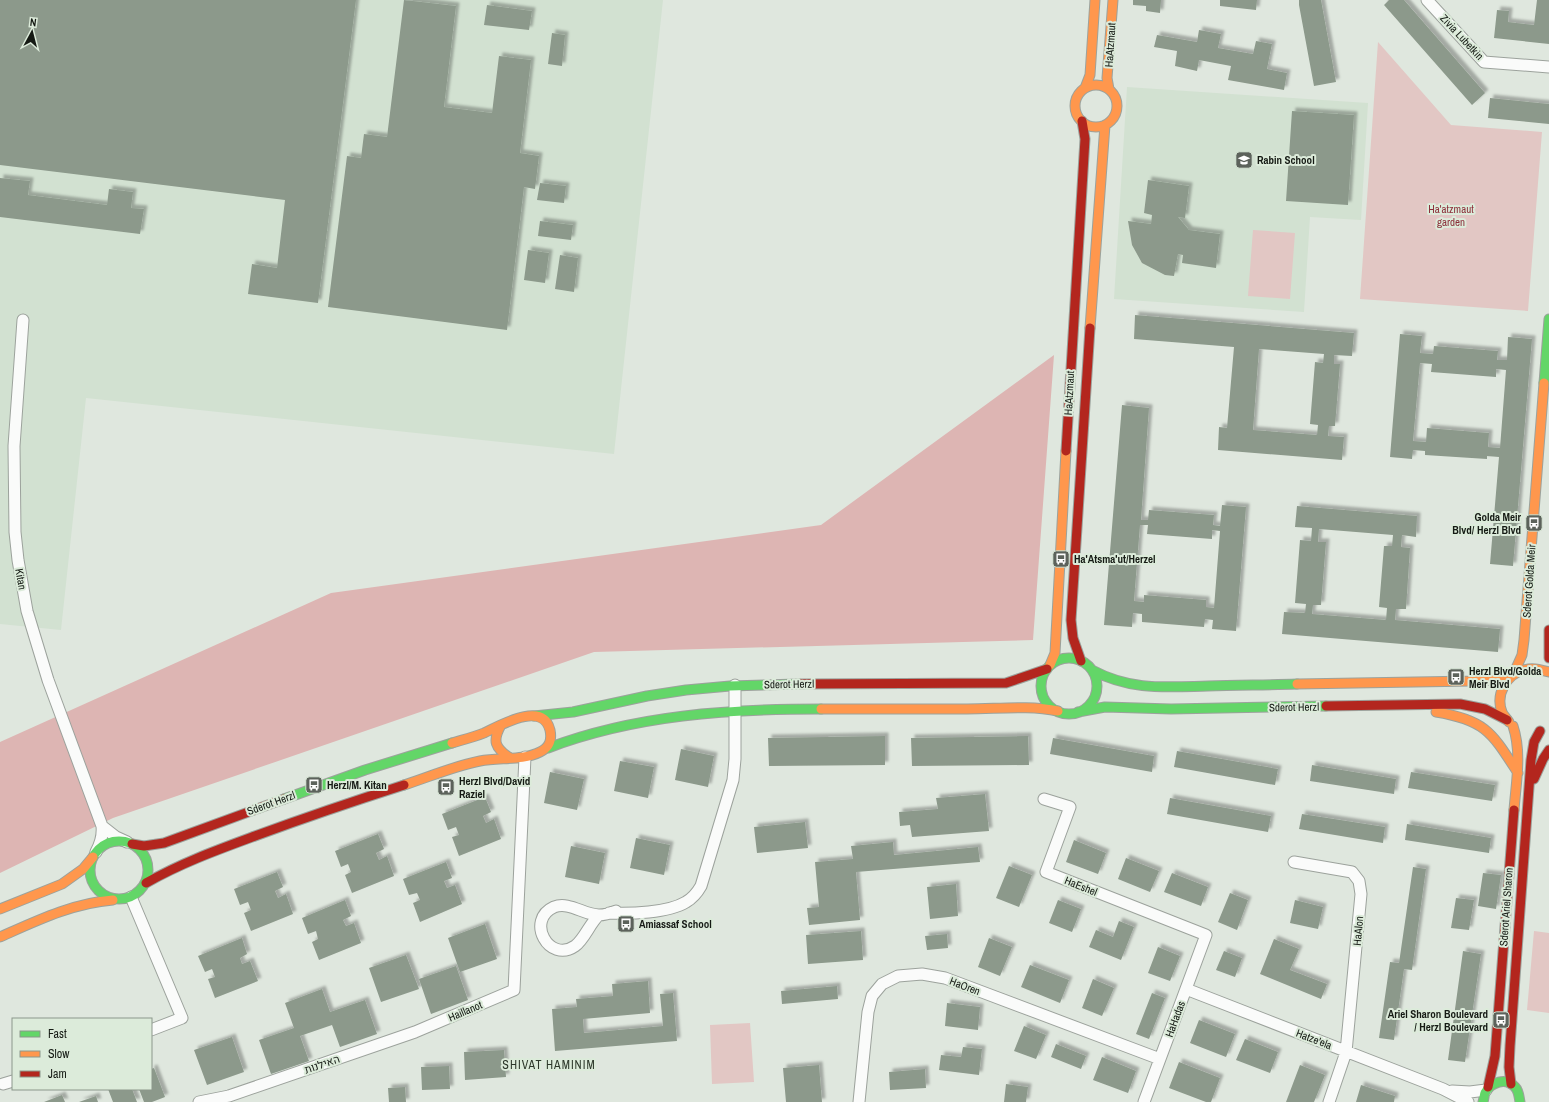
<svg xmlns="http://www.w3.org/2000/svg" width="1549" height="1102" font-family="'Archivo Narrow',Heebo,sans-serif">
	<defs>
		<filter id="shadow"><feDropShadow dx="3.5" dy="-3.5" stdDeviation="1" flood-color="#0004"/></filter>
	</defs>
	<rect width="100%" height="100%" fill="#dfe7de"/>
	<!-- built -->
	<path fill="#d2e1d1" d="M0 0H663L614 454 86 398 61 630 0 624Z
		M1127 87 1368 103 1361 220 1310 217 1304 312 1114 299Z"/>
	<!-- green -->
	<path fill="#e2c7c4" d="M1378 42 1451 125 1542 132 1528 311 1360 299Z
		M1253 230 1295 233 1290 299 1248 296Z
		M1534 931 1549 933V1013L1527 1010Z
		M750 1023 754 1082 712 1084 710 1025Z"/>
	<!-- forest -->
	<path fill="#ddb5b3" d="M1054 355 1033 640 594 652 113 818 0 873V742L331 593 821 525Z"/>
	<!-- building -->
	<path fill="#8c998b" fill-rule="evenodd" filter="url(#shadow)" d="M0 0H356L318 303 248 294 252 264 277 268 285 200 0 165Z
		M404 0 456 6 444 107 492 113 499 56 531 60 520 153 539 156 535 189 524 187 507 330 328 307 347 156 361 158 364 134 387 137Z
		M1133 0H1161L1160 13 1146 11V6L1133 5Z
		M1220 0H1257L1256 10 1220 6Z
		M1299 0H1321L1336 82 1314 86 1299 5Z
		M1389 0H1404L1485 93 1472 105 1384 5Z
		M1537 0H1549V44L1494 38 1497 10 1509 11 1508 22 1534 25Z
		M487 5 532 11 529 30 484 25Z
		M1199 30 1221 34 1218 48 1253 54 1256 41 1272 44 1267 69 1287 73 1284 90 1228 80 1231 66 1199 60 1197 71 1175 66 1177 51 1154 47 1157 35 1197 42Z
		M552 33 565 35 562 66 548 64Z
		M1490 98 1549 104V124L1488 118Z
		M1292 111 1354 115 1348 205 1286 201Z
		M0 178 30 181 28 195 107 205 109 189 133 192 131 208 144 209 140 234 0 217Z
		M1148 180 1189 186 1185 218 1178 217 1189 230 1220 234 1216 268 1182 263 1183 255 1178 254 1174 276 1165 275 1142 263 1132 245 1128 221 1151 224 1152 215 1144 213Z
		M540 183 566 186 564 203 537 200Z
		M540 221 573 225 571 240 538 236Z
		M528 250 549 253 545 283 524 280Z
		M560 255 578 258 574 292 555 289Z
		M1135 315 1354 333 1352 356 1334 355V364H1340L1335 426H1329L1328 436 1344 437 1342 460 1218 450 1219 427 1227 428 1234 347 1134 339ZM1259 349 1324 354 1323 363 1315 362 1310 424 1318 425 1317 435 1253 430Z
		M1400 334 1422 336 1420 353 1433 354 1434 346 1498 351 1497 360H1507L1508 337 1532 339 1513 566 1490 564 1499 457 1487 456V459L1425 455V451L1413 450 1412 459 1390 457ZM1420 363 1432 364 1431 372 1496 377V369L1506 370 1500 448 1488 447 1489 433 1427 428 1426 442 1413 441Z
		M1122 405 1149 408 1141 520H1148L1149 510 1214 515 1213 525 1220 526 1222 505 1246 507 1236 631 1212 629 1213 620 1205 619 1204 627 1142 622V614L1133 613 1132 627 1104 625ZM1140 525H1148L1147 534 1212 539V530L1220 531 1214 608 1206 607V600L1144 595V602L1134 601Z
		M1297 506 1417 516 1416 537 1402 535 1401 547 1410 548 1406 609H1396L1395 620 1500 629 1498 652 1282 634 1284 612 1305 613 1306 604 1295 603 1300 540 1311 541 1312 528 1295 527ZM1319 529 1393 535 1392 546H1384L1379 607 1387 608 1386 620 1312 614 1313 605H1321L1326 542H1318Z
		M885 736V765L769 766 768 738Z
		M1028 736 1029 765 912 766 911 738Z
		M1053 738 1154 756 1152 772 1050 754Z
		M681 749 714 756 708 787 675 780Z
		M1177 751 1278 769 1275 785 1174 767Z
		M620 761 654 767 648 798 614 791Z
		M1312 765 1396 779 1394 794 1310 781Z
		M550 772 584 779 577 810 544 803Z
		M1411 772 1495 785 1492 801 1408 788Z
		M985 794 989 831 912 837 910 825 900 826 899 812 938 809 936 798Z
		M485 797 491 812 483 816 486 823 494 819 501 839 459 856 452 837 459 835 456 827 448 830 442 814Z
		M1170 798 1271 816 1268 832 1167 814Z
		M1302 814 1385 827 1383 843 1299 829Z
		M805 822 808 848 757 853 754 827Z
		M1407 824 1491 838 1489 853 1405 840Z
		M378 834 384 849 376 853 379 860 387 856 394 876 352 893 345 875 351 872 348 864 341 867 335 851Z
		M636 838 670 845 664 875 630 868Z
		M1074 840 1106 853 1098 874 1066 862Z
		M893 842 894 855 978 847 980 862 856 872 860 920 809 925 807 908 819 907 815 862 853 859 851 846Z
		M571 846 605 853 599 884 565 877Z
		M1126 858 1159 871 1150 892 1118 879Z
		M446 862 452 878 444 881 447 888 455 885 462 904 420 922 413 903 420 900 417 893 409 895 403 879Z
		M1009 866 1032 875 1019 907 996 898Z
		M1413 867 1426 869 1412 970 1404 969 1394 1040 1379 1038 1390 962 1399 963Z
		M277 872 283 887 275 891 278 898 286 894 293 914 251 931 244 913 251 910 248 902 240 905 234 889Z
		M1172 873 1208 887 1201 906 1164 892Z
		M1483 873 1501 875 1496 909 1478 906Z
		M956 884 958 916 930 919 927 887Z
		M1230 893 1248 900 1237 930 1218 922Z
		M1456 898 1474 900 1469 930 1451 928Z
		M345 900 351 916 343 920 346 926 354 923 361 943 319 960 312 942 318 939 316 931 308 934 302 918Z
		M1058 900 1081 909 1072 932 1049 923Z
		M1295 900 1323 907 1318 929 1290 923Z
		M1119 921 1134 927 1121 960 1089 947 1096 930 1113 937Z
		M485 924 497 959 460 972 448 938Z
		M861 931 863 960 808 964 806 935Z
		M947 934 948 948 927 950 925 936Z
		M242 938 247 954 240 958 242 964 250 961 258 981 215 998 208 979 215 977 212 969 205 972 198 956Z
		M989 938 1012 947 1000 976 978 967Z
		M1274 939 1299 949 1290 970 1327 984 1321 999 1260 974Z
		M1158 947 1180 956 1170 981 1148 973Z
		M1224 951 1242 958 1235 977 1216 970Z
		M1463 951 1481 954 1465 1062 1448 1060Z
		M406 955 419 989 381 1002 369 968Z
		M1030 965 1069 980 1060 1003 1021 987Z
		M456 966 468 1000 431 1014 419 979Z
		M1093 979 1114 988 1102 1016 1082 1008Z
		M648 981 650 1013 583 1019 584 1033 663 1026 660 994 673 993 677 1041 555 1051 552 1009 577 1007 576 999 613 996 612 984Z
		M837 986 838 999 782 1004 781 991Z
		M322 989 330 1012 365 1000 377 1034 340 1047 332 1025 300 1036 309 1061 271 1074 259 1040 294 1028 285 1003Z
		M1152 993 1165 998 1149 1039 1136 1034Z
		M947 1003 980 1007 978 1030 945 1026Z
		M1199 1020 1235 1034 1226 1057 1190 1043Z
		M1024 1026 1046 1035 1036 1059 1014 1051Z
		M232 1037 244 1072 207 1085 194 1050Z
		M1245 1039 1278 1052 1270 1073 1236 1060Z
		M1056 1044 1086 1056 1081 1069 1051 1057Z
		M963 1047 982 1049 979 1075 939 1070 941 1055 961 1057Z
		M504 1050 506 1077 465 1080 464 1052Z
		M1102 1057 1136 1071 1128 1093 1093 1080Z
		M1179 1062 1220 1078 1211 1102H1206L1169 1088Z
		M819 1065 822 1102H786L783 1068Z
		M1300 1065 1325 1075 1314 1102H1286Z
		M449 1066 450 1089 422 1090 421 1067Z
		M154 1068 165 1097 152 1102H144L139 1089H151V1069Z
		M925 1069 926 1088 890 1090 889 1072Z
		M1006 1084 1028 1087 1026 1102H1004Z
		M1361 1085 1395 1096 1394 1102H1356Z
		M405 1087 406 1102H389L388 1088Z
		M108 1089H132L137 1102H113Z
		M62 1095 65 1102H44Z
		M96 1096 98 1102H79Z"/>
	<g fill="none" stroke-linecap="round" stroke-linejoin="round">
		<defs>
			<path id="street" d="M1427 0 1484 62 1549 67
				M23 320 14 446 15 532 18 560 27 611 48 680 102 826C103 836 101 843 96 852
				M1044 799 1070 807 1046 872 1206 935 1144 1102
				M102 826 116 837 127 842
				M1294 862 1352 872 1359 881 1361 894 1346 1052 1329 1102
				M131 897 182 1018 151 1030
				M609 913C630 914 668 913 686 902 693 898 697 893 701 886L733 780 735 759V685
				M599 915C590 923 584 940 575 946 549 964 525 920 554 907 569 901 584 915 599 915 605 915 611 913 616 911
				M1186 989 1443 1089 1468 1102
				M3 1084 13 1081
				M1452 1091 1470 1092 1486 1090
				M199 1102 229 1096 415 1032 514 990 525 757
				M859 1102 868 1012 872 996 882 984 898 976 922 974 945 978 1160 1059"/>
			<path id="fast" d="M1544 383 1549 319
				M1041 686a28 28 0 1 1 56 0a28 28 0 1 1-56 0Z
				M1092 670C1131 691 1166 687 1208 686 1238 685 1267 685 1297 684
				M1078 712 1105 707 1171 709 1326 706
				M534 716 573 712 647 696 686 690 730 686 799 684
				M548 748C635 715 729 709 821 709
				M284 799 365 770 452 743
				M90 870a29 29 0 1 1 58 0a29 29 0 1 1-58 0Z
				M1483 1102C1484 1099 1484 1095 1485 1093 1491 1082 1506 1077 1515 1087 1519 1091 1519 1097 1520 1102"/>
			<path id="slow" d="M1075 106a21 21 0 1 1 42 0a21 21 0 1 1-42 0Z
				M1085 88 1090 75 1095 0
				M1109 89 1107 78 1113 0
				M1090 328 1105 125
				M1050 665 1055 653 1066 451
				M1514 673 1522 655 1524 640 1544 383
				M1297 684 1474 681 1499 680 1510 677
				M821 709C870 709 918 709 967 709 998 709 1028 705 1058 711
				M1436 712C1486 720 1492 733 1518 773
				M1509 722C1507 719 1503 715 1502 712 1495 694 1507 674 1524 670 1533 667 1541 670 1549 672
				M501 725C492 741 495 748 510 758
				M1513 726C1522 753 1516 783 1514 810
				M404 785C429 777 454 766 480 761 499 757 522 761 540 752 550 747 552 740 550 730 543 700 499 726 484 733 474 737 462 740 452 743
				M0 909 62 884 83 869 93 857
				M0 937C36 921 73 903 113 900"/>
			<path id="jam" d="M1066 451 1085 139 1082 121
				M1549 630V658
				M1081 661 1073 638 1071 620 1090 328
				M799 684 1006 683 1047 669
				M1326 706 1460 704 1485 709 1507 720
				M1534 779 1543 759 1549 750
				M132 844 144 846 164 843 284 799
				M146 883C181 863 217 850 255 836 304 818 354 801 404 785
				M1511 1084 1509 1067 1510 1046 1531 760 1534 742 1540 731
				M1488 1087 1495 1056 1514 810"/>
		</defs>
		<!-- street casing -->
		<use href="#street" stroke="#9ca29c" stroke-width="13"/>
		<!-- fast casing -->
		<use href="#fast" stroke="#9ca29c" stroke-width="11"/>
		<!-- slow casing -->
		<use href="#slow" stroke="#9ca29c" stroke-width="11"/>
		<!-- jam casing -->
		<use href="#jam" stroke="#9ca29c" stroke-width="11"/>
		<!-- street -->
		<use href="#street" stroke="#fafbfa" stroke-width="11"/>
		<!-- fast -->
		<use href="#fast" stroke="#63d668" stroke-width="9"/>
		<!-- slow -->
		<use href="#slow" stroke="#ff974d" stroke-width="9"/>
		<!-- jam -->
		<use href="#jam" stroke="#b3261e" stroke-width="9"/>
	</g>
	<!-- icons -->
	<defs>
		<symbol id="school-square" viewBox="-11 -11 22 22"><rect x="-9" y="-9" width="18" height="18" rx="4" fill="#5c625b" stroke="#dcebda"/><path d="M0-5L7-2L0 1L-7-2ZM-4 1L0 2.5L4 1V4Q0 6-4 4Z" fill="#fff"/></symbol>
		<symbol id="bus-square" viewBox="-11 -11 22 22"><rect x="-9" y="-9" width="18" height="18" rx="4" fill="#5c625b" stroke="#dcebda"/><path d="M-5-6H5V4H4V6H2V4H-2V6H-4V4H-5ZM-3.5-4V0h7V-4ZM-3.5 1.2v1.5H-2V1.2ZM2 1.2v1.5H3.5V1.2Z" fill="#fff"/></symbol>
	</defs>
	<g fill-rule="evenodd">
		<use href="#school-square" x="1234" y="150" width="20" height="20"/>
		<use href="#bus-square" x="1524" y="513" width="20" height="20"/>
		<use href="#bus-square" x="1051" y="549" width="20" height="20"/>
		<use href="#bus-square" x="1446" y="667" width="20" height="20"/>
		<use href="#bus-square" x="304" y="775" width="20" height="20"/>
		<use href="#bus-square" x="436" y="777" width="20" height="20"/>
		<use href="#bus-square" x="616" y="914" width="20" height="20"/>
		<use href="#bus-square" x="1491" y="1010" width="20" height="20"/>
	</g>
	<g text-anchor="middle" stroke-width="4" stroke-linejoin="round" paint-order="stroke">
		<!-- street labels -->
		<g font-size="11" fill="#151a14" stroke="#dcebda">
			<text transform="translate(1462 37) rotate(47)" y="4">Zivia Lubetkin</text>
			<text transform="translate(1110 45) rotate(-86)" y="4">HaAtzmaut</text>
			<text transform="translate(1069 393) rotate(-87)" y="4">HaAtzmaut</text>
			<text transform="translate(21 579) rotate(80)" y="4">Kitan</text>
			<text transform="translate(1529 581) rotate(-86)" y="4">Sderot Golda Meir</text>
			<text transform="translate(789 684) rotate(-1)" y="4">Sderot Herzl</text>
			<text transform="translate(1294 707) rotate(-1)" y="4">Sderot Herzl</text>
			<text transform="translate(271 803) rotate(-20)" y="4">Sderot Herzl</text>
			<text transform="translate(1081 886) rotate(22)" y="4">HaEshel</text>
			<text transform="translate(1506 907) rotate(-86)" y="4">Sderot Ariel Sharon</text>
			<text transform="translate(1358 931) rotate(-85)" y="4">HaAlon</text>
			<text transform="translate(965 986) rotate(21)" y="4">HaOren</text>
			<text transform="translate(465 1011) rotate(-23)" y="4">Haillanot</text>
			<text transform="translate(1175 1019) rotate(-70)" y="4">HaHadas</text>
			<text transform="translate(1314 1039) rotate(21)" y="4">Hatze'ela</text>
			<text transform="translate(322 1064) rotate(-19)" y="4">האילנות</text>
		</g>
		<!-- poi labels -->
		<g font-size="11" font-weight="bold" fill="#151a14" stroke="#dcebda" text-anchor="start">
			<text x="1257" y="164">Rabin School</text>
			<text x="1521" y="521" text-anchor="end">Golda Meir<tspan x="1521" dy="13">Blvd/ Herzl Blvd</tspan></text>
			<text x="1074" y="563">Ha'Atsma'ut/Herzel</text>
			<text x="1469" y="675">Herzl Blvd/Golda<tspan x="1469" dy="13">Meir Blvd</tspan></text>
			<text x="459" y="785">Herzl Blvd/David<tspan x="459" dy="13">Raziel</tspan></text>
			<text x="327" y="789">Herzl/M. Kitan</text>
			<text x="639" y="928">Amiassaf School</text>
			<text x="1488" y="1018" text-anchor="end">Ariel Sharon Boulevard<tspan x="1488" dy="13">/ Herzl Boulevard</tspan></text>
		</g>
		<!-- park labels -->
		<g font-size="11" fill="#8a2d38" stroke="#dcebda">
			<text x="1451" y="213">Ha'atzmaut<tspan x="1451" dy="13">garden</tspan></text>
		</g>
		<!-- neighbourhood labels -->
		<g font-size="12" letter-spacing="1" fill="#2c372a" stroke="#dcebda">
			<text x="549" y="1069">SHIVAT HAMINIM</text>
		</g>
	</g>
	<!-- legend -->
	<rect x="12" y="1018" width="140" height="72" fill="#dcebda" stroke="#8c978b"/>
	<rect x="20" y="1031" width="20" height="6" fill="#63d668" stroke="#8c978b"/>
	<text x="48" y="1038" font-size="12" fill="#151a14">Fast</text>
	<rect x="20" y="1051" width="20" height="6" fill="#ff974d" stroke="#8c978b"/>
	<text x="48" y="1058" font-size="12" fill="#151a14">Slow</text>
	<rect x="20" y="1071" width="20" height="6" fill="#b3261e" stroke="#8c978b"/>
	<text x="48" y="1078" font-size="12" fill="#151a14">Jam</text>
	<!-- north arrow -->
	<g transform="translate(32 32) rotate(7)" stroke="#dcebda" stroke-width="3" paint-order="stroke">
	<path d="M0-3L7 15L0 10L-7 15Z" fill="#151a14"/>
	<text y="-6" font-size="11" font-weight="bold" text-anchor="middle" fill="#151a14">N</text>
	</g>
</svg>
